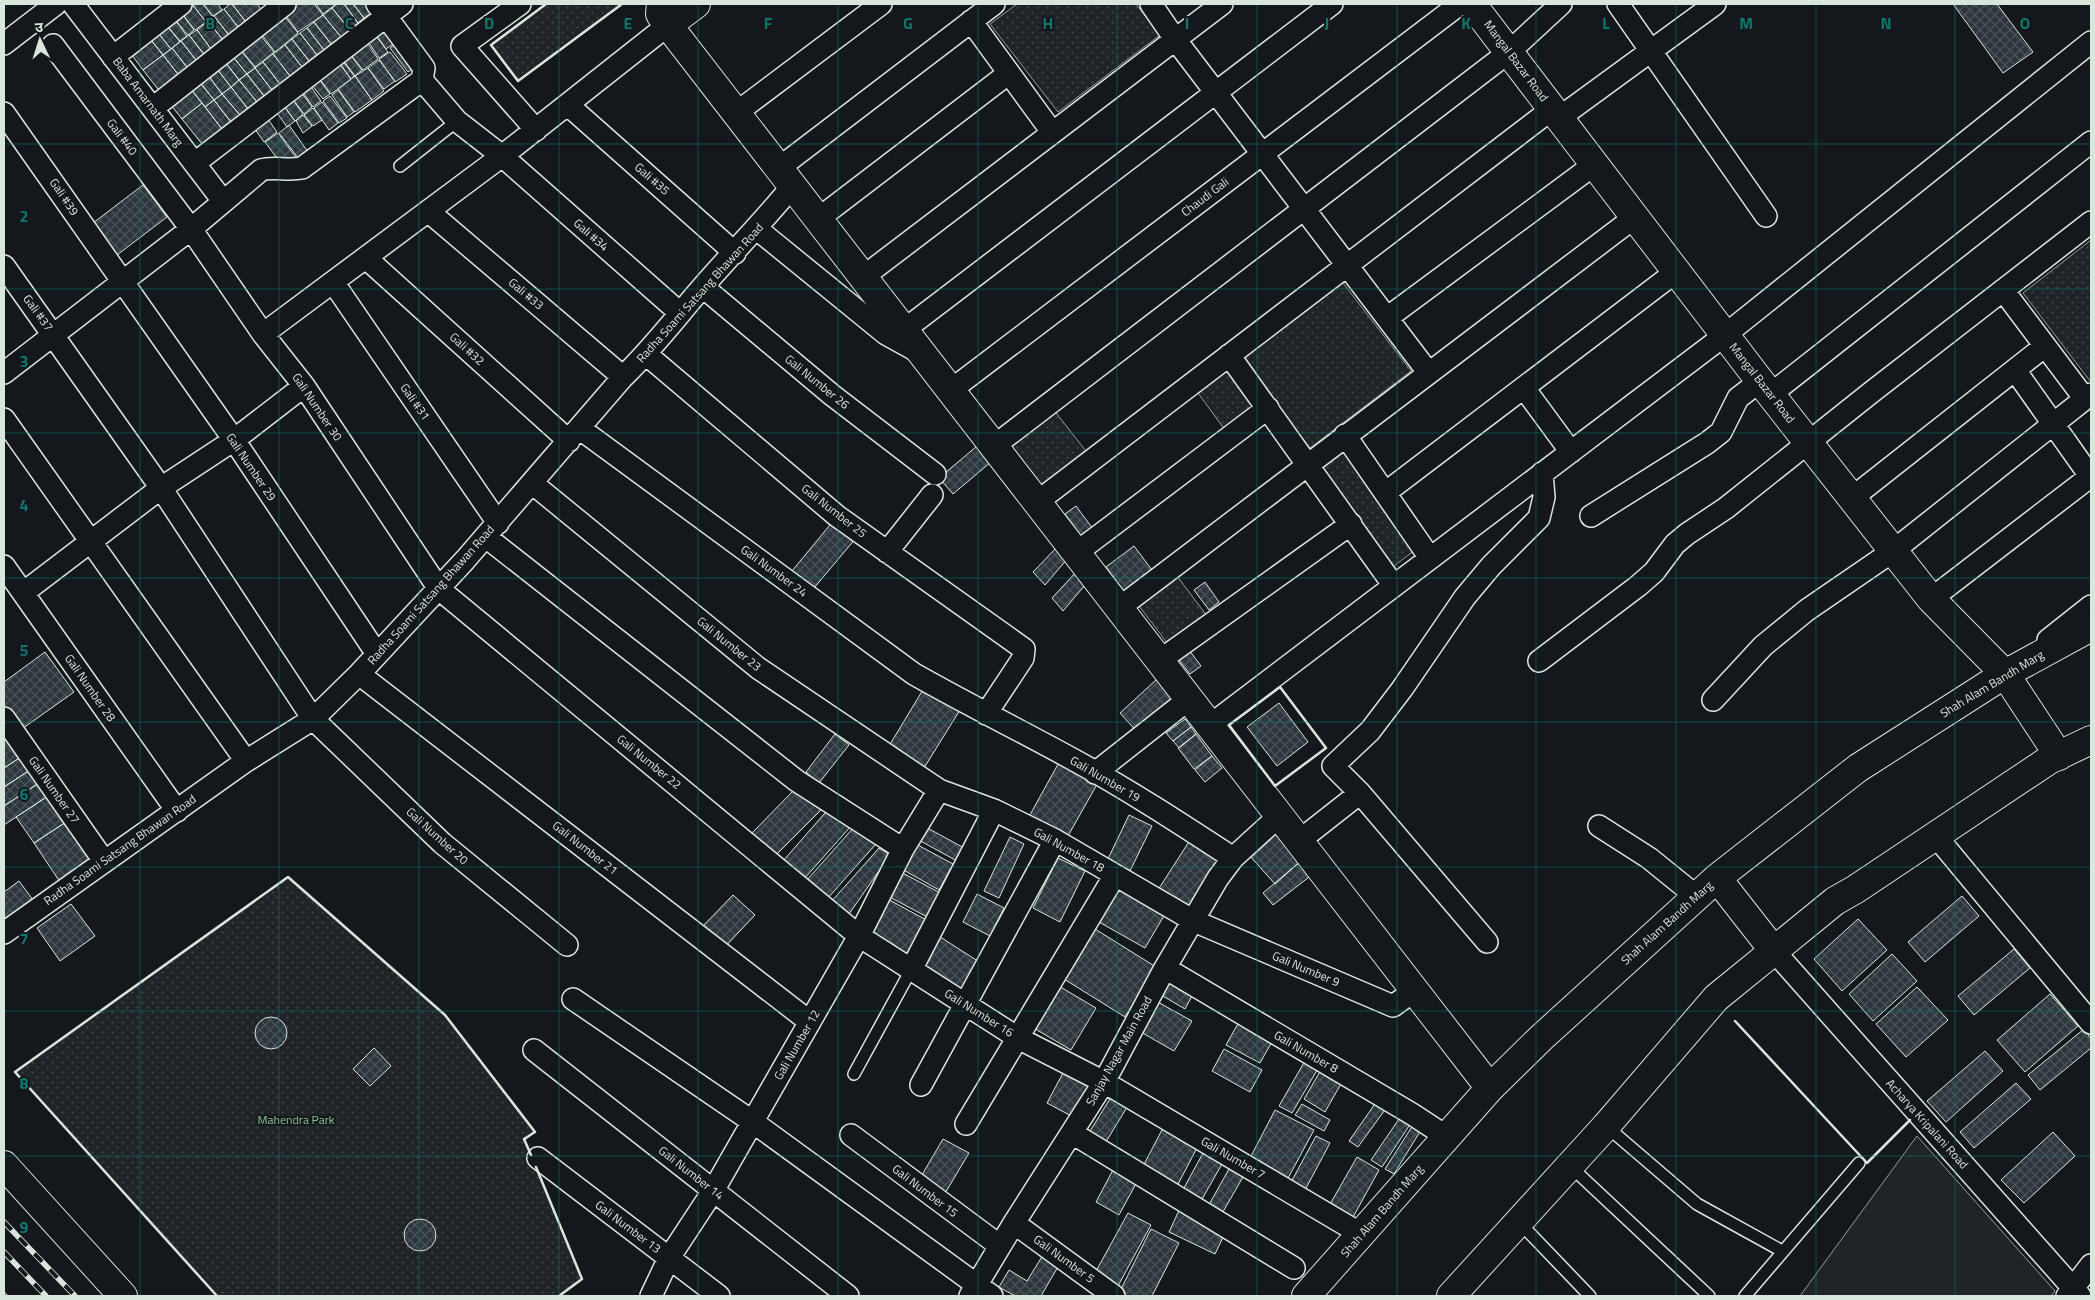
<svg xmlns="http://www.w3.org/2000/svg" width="2095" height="1300" font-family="'Titillium Web','Noto Sans Devanagari',sans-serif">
	<defs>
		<pattern id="park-dots" width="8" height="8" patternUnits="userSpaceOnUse" patternTransform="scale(1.25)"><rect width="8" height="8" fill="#202428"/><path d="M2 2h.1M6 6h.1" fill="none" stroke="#404447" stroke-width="1.8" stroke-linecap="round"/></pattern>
		<pattern id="building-cross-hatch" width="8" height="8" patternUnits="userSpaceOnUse" patternTransform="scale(1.25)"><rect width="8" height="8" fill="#2c363c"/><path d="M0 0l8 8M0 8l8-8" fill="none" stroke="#4a5358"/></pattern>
	</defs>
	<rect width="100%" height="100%" fill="#14181c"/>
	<!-- grass -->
	<path fill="#202428" stroke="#939e99" d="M1917 1136 2055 1291 2051 1296H1800Z"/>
	<!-- park -->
	<path fill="url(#park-dots)" stroke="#939e99" d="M546 4H622L518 81 491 45Z
		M1017 4H1136L1160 35 1058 112 990 24Z
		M2091 240V380L2090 381 2023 293Z
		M1343 283 1411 371 1310 448 1242 360Z
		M1229 370 1256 406 1225 430 1198 393Z
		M1053 409 1089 455 1039 493 1004 447Z
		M1345 447 1415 550 1390 569 1319 467Z
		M1177 576 1207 616 1168 644 1139 606Z
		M288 877 445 1015 535 1132 525 1140 582 1279 559 1296H217L15 1072Z"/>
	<!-- building -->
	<path fill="url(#building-cross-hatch)" stroke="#d8e6dc" d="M188 4H192L206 22 195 30 179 10Z
		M192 4H203L213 17 206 22Z
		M203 4H218L222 10 213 16Z
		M230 4H232L249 26 242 32 224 9Z
		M232 4H257L265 14 249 26Z
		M290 4H314L323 15 298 32 283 12Z
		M316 4H336L323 14Z
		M337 4H344L358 23 350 30 332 8Z
		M344 4H353L364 18 358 23Z
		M353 4H375L378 8 364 18Z
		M1953 4H1997L2033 52 2003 73Z
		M332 8 350 30 341 37 323 15Z
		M224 9 242 32 232 39 214 16Z
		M179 10 194 30 188 35 172 16Z
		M282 13 298 33 275 52 259 31Z
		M323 15 341 37 331 44 314 22Z
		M172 16 187 36 180 41 164 22Z
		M214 16 232 39 226 44 208 21Z
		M386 18 401 38 386 49 372 29Z
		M208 21 226 44 214 53 197 30Z
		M164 22 180 42 171 49 155 29Z
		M314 22 331 44 324 50 307 28Z
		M307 28 324 50 317 55 300 33Z
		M155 29 171 49 163 55 147 35Z
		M371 29 388 52 379 58 364 35Z
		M197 30 214 53 207 58 189 35Z
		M256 30 274 52 255 67 237 45Z
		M300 33 317 55 309 61 292 39Z
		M147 35 163 55 143 70 128 50Z
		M189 35 207 58 199 64 181 41Z
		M364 38 378 59 363 70 347 50Z
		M292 39 309 61 302 67 285 45Z
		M400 40 418 65 408 72 390 48Z
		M181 41 199 64 190 71 172 48Z
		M285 45 302 67 290 76 273 54Z
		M238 47 255 68 247 74 230 53Z
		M172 48 190 71 181 78 163 55Z
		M348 52 362 70 355 76 341 57Z
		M390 52 407 74 395 82 379 59Z
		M230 53 247 74 239 80 223 59Z
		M273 54 290 76 280 84 263 62Z
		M163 55 181 78 161 93 143 70Z
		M222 58 239 80 231 87 214 65Z
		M342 60 354 76 351 79 339 62Z
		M379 60 395 81 384 89 368 68Z
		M263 62 280 84 272 90 255 68Z
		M338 62 351 79 331 94 315 73Z
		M214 65 231 87 222 94 205 71Z
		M255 68 272 90 264 96 247 74Z
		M368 68 384 91 372 100 355 76Z
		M205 71 222 94 214 100 196 78Z
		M247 74 264 96 257 102 239 80Z
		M316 75 330 94 323 99 308 80Z
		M355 76 372 100 355 112 338 89Z
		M196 77 214 100 205 107 187 84Z
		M239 80 257 102 248 109 231 87Z
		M307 81 321 101 313 107 299 87Z
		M187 84 202 103 182 119 167 100Z
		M231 87 248 109 240 115 222 94Z
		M298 88 312 107 304 114 289 94Z
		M338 90 354 112 347 117 332 95Z
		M222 94 240 115 231 122 214 100Z
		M289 94 303 114 295 121 280 101Z
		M330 96 347 118 339 123 323 101Z
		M214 100 231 122 222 129 205 107Z
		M280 100 295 121 287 127 272 106Z
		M322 102 338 123 329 130 314 108Z
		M202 103 222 129 202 144 182 119Z
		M313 108 322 120 313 126 304 115Z
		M263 112 277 132 264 142 250 122Z
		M303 115 312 126 303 133 296 121Z
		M289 125 308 152 299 159 279 133Z
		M278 133 298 160 285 169 265 142Z
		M143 185 167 217 117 255 93 223Z
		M977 446 991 462 953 494 939 478Z
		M1076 506 1093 529 1082 537 1065 514Z
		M834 520 856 538 809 594 787 577Z
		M1058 546 1068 558 1045 585 1033 572Z
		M1134 546 1152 570 1124 591 1106 567Z
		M1076 572 1086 584 1063 611 1052 598Z
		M1205 582 1219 602 1209 610 1194 590Z
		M1186 646 1201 666 1190 674 1175 655Z
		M45 652 74 692 19 731 4 709V682Z
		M1157 679 1175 702 1139 734 1120 713Z
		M924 688 960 710 924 768 889 746Z
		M1279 703 1308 742 1277 766 1247 727Z
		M1185 719 1191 727 1173 741 1166 733Z
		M1191 727 1196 734 1179 748 1173 741Z
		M4 732 21 757 4 768Z
		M835 734 849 745 819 783 806 772Z
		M1196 734 1212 756 1194 769 1178 748Z
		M1212 756 1222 768 1205 782 1195 770Z
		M21 757 30 770 4 787V768Z
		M1062 757 1100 779 1064 843 1026 822Z
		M30 770 39 783 4 806V787Z
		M39 783 48 796 4 825V806Z
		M797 787 821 810 773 858 750 835Z
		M48 796 66 822 34 843 16 817Z
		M831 806 852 825 804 879 783 861Z
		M1129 815 1152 826 1130 871 1107 861Z
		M66 822 92 860 60 882 34 843Z
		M922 825 964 848 957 861 915 838Z
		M855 826 876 844 827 899 806 881Z
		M1278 830 1302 860 1275 884 1249 855Z
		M1010 837 1024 844 999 898 984 891Z
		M1192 837 1222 856 1185 912 1156 893Z
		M914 843 953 864 939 890 900 868Z
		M879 848 890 855 847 917 831 902Z
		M1058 858 1085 871 1060 922 1033 908Z
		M1302 860 1313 874 1273 905 1263 893Z
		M897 870 944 895 931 919 884 894Z
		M19 881 33 900 6 919 4 916V892Z
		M1118 888 1165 914 1145 948 1099 922Z
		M977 894 1004 908 990 936 963 922Z
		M733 895 755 915 722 950 700 929Z
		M1962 896 1979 916 1925 962 1908 942Z
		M884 897 930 922 911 956 865 932Z
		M71 904 95 936 60 961 37 928Z
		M1858 919 1887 950 1842 991 1814 959Z
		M1095 929 1156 967 1125 1017 1064 979Z
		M937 935 981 963 962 992 918 965Z
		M2014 949 2030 968 1974 1015 1958 996Z
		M1892 954 1917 981 1873 1021 1849 994Z
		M1168 982 1192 996 1185 1009 1161 995Z
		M1057 985 1096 1008 1071 1050 1032 1027Z
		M1917 987 1948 1020 1906 1057 1876 1024Z
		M2050 994 2078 1026 2025 1072 1997 1040Z
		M1156 1001 1192 1021 1174 1051 1139 1031Z
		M255 1033a16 16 0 1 1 32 0a16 16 0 1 1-32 0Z
		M1240 1020 1274 1038 1260 1063 1226 1045Z
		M2084 1029 2091 1039V1048L2040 1090 2028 1075Z
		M374 1048 391 1066 370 1086 353 1069Z
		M1224 1049 1262 1070 1250 1092 1212 1071Z
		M1985 1051 2003 1071 1946 1122 1927 1101Z
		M1306 1059 1319 1067 1292 1113 1279 1106Z
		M1321 1070 1342 1082 1325 1112 1304 1099Z
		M1064 1071 1092 1086 1075 1118 1047 1103Z
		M2016 1083 2031 1099 1974 1148 1960 1132Z
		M1113 1094 1129 1104 1101 1150 1085 1139Z
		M1377 1101 1387 1107 1358 1147 1349 1141Z
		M1302 1104 1330 1120 1324 1131 1295 1115Z
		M1275 1110 1314 1130 1287 1180 1249 1160Z
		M1401 1116 1411 1123 1382 1167 1371 1160Z
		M1413 1125 1421 1130 1394 1174 1385 1169Z
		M1164 1126 1199 1144 1175 1190 1140 1172Z
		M2053 1132 2075 1156 2024 1203 2001 1180Z
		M1316 1136 1330 1143 1304 1192 1290 1184Z
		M943 1139 969 1153 944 1195 919 1180Z
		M1203 1153 1222 1164 1197 1208 1179 1197Z
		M1357 1157 1379 1170 1352 1219 1329 1206Z
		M1114 1168 1138 1180 1119 1215 1096 1202Z
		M1229 1169 1243 1177 1220 1217 1206 1210Z
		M1181 1206 1227 1229 1215 1254 1169 1232Z
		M1128 1213 1151 1225 1118 1286 1095 1273Z
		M404 1235a16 16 0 1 1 32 0a16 16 0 1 1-32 0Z
		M1151 1229 1179 1243 1152 1296H1127L1119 1293Z
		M1043 1255 1059 1265 1041 1296H1015L999 1287 1009 1270 1027 1281Z"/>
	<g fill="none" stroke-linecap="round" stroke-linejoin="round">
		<defs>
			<path id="lane" d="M400 166 457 121
				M854 1074 911 970
				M1606 1126 1697 1204 1782 1251
				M1570 1166 1709 1296
				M1519 1222 1590 1296
				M1745 1296 1859 1163"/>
			<path id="street" d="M73 4 223 201
				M377 4 424 68 422 80 457 121 502 156 680 313
				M520 4 462 46 536 130
				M1151 4 1175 39 1428 372
				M1618 4 1766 216
				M971 21 1052 132
				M4 44 56 4
				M53 45 191 229 263 334 304 386 439 589 859 936 1018 1038 1104 1082 1361 1234
				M113 57 181 4
				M568 105 735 253
				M153 108 285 4
				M4 113 234 440 377 654
				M736 113 881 4
				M1559 118 1715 4
				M195 163 402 4
				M779 168 994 4
				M428 211 623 377
				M818 219 1009 73
				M757 229 886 334 915 350
				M366 258 569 441
				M4 266 161 488 313 719 442 843 567 945
				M863 277 1222 4
				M333 282 498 523
				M703 287 832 395 935 474
				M2003 290 2085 399
				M1387 318 1595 164
				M904 330 1332 4
				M263 334 502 156 668 25
				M647 355 837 516 1024 649 1023 658 986 714
				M1229 355 1394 586
				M2015 370 2090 476
				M4 373 191 229 261 170C274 166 287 171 302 168L422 80
				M1524 388 1571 452
				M951 390 1460 4
				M1771 394 2091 142
				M4 419 246 761
				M579 428 914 674C967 704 1021 731 1074 760 1129 790 1181 824 1233 858
				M1345 435 1430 558
				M994 446 1509 52 1561 4
				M532 483 758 668 939 790 994 810 1055 840 1194 921 1393 1006 1415 990
				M1385 493 1677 271
				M1852 498 2045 346
				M1037 502 1552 109
				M1591 516 1707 443 1721 432 1738 398 1760 381
				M486 537 797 781 903 849
				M887 552 932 495
				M1076 553 1268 408
				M4 566 177 811
				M23 593 161 488 234 440 304 386
				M1931 599 2091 476
				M1119 608 1635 217
				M2048 640 2091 606
				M1159 661 1351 524
				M1539 661 1638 586 1654 572 1675 544 1687 534 1726 508 1873 391 2091 222
				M359 674 810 1022
				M1713 700 1763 646 1807 610 1893 551 2091 394
				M4 718 104 861
				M1209 726 1725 335 2091 42
				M1095 773 1189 699
				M1599 826 1649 858 1696 896
				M1935 835 2091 1023
				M1299 841 1360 793
				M4 933 246 761 313 719 359 674 465 560 623 377C651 350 674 320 699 291 730 255 763 222 793 185
				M1487 942 1360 793 1333 766 1370 731 1402 689 1465 597 1491 566 1539 518 1544 497 1542 473
				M1774 951 2080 1296
				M1165 968 1412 1114 1447 1137
				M911 970 994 810
				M573 999 753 1122 992 1296
				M534 1050 848 1296
				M921 1085 1055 840
				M966 1124 1115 875
				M1072 1133 1294 1268
				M851 1135 1000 1246
				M538 1158 719 1296
				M1014 1223 1114 1296
				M651 1296 669 1258 713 1191 859 936 903 849 939 790
				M970 1296 1014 1223 1104 1082 1165 968 1218 878 1233 858 1279 816
				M2067 1296 2091 1265"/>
			<path id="secondary" d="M661 4 660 14 668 25 1490 1088
				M1472 4 1760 381 1931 599 2005 674 2059 756
				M668 25 696 4
				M1717 878 1774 951
				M4 1165 123 1296
				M4 1271 28 1296
				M1306 1296 1490 1088 1541 1038 1717 878 1858 768 2005 674 2091 627
				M1451 1296 1606 1126 1716 998 1835 901 1856 889 2049 760 2091 740"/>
		</defs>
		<!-- lane casing -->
		<use href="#lane" stroke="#d8e6dc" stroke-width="14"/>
		<!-- street casing -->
		<use href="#street" stroke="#d8e6dc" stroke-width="24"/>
		<!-- secondary casing -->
		<use href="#secondary" stroke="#d8e6dc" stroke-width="30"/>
		<!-- lane -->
		<use href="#lane" stroke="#14181c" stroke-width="11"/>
		<!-- street -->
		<use href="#street" stroke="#14181c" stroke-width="21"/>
		<!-- secondary -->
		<use href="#secondary" stroke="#14181c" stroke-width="28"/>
		<defs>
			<path id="rail" d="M4 1222 75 1296
				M4 1252 46 1296"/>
		</defs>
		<!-- rail casing -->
		<use href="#rail" stroke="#d8e6dc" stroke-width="5.5"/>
		<!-- rail -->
		<use href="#rail" stroke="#14181c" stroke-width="4" stroke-dasharray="11" stroke-linecap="butt"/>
		<!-- wall -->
		<path stroke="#d8e6dc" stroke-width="2.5" d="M546 4 491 45 518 81 622 4
			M1280 687 1326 748 1275 786 1229 725Z
			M1735 1021 1867 1163 1910 1120
			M536 1167 582 1279 559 1296
			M217 1296 15 1072 288 877 445 1015 535 1132 524 1139 531 1155"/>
	</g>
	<!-- grid -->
	<path fill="none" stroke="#0f766e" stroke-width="1" stroke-opacity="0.55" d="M140 4V1296M279 4V1296M419 4V1296M559 4V1296M698 4V1296M838 4V1296M978 4V1296M1117 4V1296M1257 4V1296M1397 4V1296M1536 4V1296M1676 4V1296M1816 4V1296M1955 4V1296M4 144H2091M4 289H2091M4 433H2091M4 578H2091M4 722H2091M4 867H2091M4 1011H2091M4 1156H2091"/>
	<g text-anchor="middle" stroke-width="4" stroke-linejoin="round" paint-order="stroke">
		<!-- street labels -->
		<g font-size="12" fill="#d8e6dc" stroke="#14181c">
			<text transform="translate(1516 61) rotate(53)" y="4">Mangal Bazar Road</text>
			<text transform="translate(148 102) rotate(53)" y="4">Baba Amarnath Marg</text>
			<text transform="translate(122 137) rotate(53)" y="4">Gali #40</text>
			<text transform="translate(652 179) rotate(41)" y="4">Gali #35</text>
			<text transform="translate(64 197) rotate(56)" y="4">Gali #39</text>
			<text transform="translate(1205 197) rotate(-37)" y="4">Chaudi Gali</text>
			<text transform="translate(591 235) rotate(41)" y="4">Gali #34</text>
			<text transform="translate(700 293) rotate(-48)" y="4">Radha Soami Satsang Bhawan Road</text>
			<text transform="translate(526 294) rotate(40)" y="4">Gali #33</text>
			<text transform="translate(38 313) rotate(54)" y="4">Gali #37</text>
			<text transform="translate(467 349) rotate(42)" y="4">Gali #32</text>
			<text transform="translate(817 382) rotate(39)" y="4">Gali Number 26</text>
			<text transform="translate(1762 383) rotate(52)" y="4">Mangal Bazar Road</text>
			<text transform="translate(415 402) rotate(55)" y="4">Gali #31</text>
			<text transform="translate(317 407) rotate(56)" y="4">Gali Number 30</text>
			<text transform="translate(251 467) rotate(56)" y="4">Gali Number 29</text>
			<text transform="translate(834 511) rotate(38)" y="4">Gali Number 25</text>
			<text transform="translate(774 571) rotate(36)" y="4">Gali Number 24</text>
			<text transform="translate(431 595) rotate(-48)" y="4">Radha Soami Satsang Bhawan Road</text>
			<text transform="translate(729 644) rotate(39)" y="4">Gali Number 23</text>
			<text transform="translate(1992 684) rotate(-31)" y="4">Shah Alam Bandh Marg</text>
			<text transform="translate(90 688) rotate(55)" y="4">Gali Number 28</text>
			<text transform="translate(649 762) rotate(39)" y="4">Gali Number 22</text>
			<text transform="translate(1105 779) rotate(30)" y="4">Gali Number 19</text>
			<text transform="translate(54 790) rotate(55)" y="4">Gali Number 27</text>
			<text transform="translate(437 836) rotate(42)" y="4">Gali Number 20</text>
			<text transform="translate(585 848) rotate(38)" y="4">Gali Number 21</text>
			<text transform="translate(120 850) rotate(-35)" y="4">Radha Soami Satsang Bhawan Road</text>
			<text transform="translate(1069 850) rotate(29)" y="4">Gali Number 18</text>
			<text transform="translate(1667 923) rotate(-42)" y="4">Shah Alam Bandh Marg</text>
			<text transform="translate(1306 969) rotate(23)" y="4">Gali Number 9</text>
			<text transform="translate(979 1013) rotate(32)" y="4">Gali Number 16</text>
			<text transform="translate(797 1045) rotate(-60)" y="4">Gali Number 12</text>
			<text transform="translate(1119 1051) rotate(-61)" y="4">Sanjay Nagar Main Road</text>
			<text transform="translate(1306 1052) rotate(30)" y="4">Gali Number 8</text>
			<text transform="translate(1927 1124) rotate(48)" y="4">Acharya Kripalani Road</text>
			<text transform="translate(1233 1158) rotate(30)" y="4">Gali Number 7</text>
			<text transform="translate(691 1173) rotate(38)" y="4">Gali Number 14</text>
			<text transform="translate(925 1191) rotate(37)" y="4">Gali Number 15</text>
			<text transform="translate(1382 1211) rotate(-49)" y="4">Shah Alam Bandh Marg</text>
			<text transform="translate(628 1227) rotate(37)" y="4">Gali Number 13</text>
			<text transform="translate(1064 1259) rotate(36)" y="4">Gali Number 5</text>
		</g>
		<!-- park labels -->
		<g font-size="12" fill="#8ac095" stroke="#14181c">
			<text x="296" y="1124">Mahendra Park</text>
		</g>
	</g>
	<g font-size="16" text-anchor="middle" font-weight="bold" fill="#0f766e" stroke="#14181c" stroke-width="4" stroke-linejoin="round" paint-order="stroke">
		<text x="210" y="29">B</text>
		<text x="349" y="29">C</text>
		<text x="489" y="29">D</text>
		<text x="628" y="29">E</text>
		<text x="768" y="29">F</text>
		<text x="908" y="29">G</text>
		<text x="1048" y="29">H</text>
		<text x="1187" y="29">I</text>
		<text x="1327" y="29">J</text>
		<text x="1466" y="29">K</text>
		<text x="1606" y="29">L</text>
		<text x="1746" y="29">M</text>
		<text x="1886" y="29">N</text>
		<text x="2025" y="29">O</text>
		<text x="24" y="222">2</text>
		<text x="24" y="367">3</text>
		<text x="24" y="511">4</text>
		<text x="24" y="656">5</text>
		<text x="24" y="800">6</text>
		<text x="24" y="945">7</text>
		<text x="24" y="1089">8</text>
		<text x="24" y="1233">9</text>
	</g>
	<!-- border -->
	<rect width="2095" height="1300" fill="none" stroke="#d8e6dc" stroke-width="10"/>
	<!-- north arrow -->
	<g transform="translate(40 40) rotate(356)" stroke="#14181c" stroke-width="4" paint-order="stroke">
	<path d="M0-4L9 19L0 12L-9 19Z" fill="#d8e6dc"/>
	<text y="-8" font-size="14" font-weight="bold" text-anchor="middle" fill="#d8e6dc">उ</text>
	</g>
</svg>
